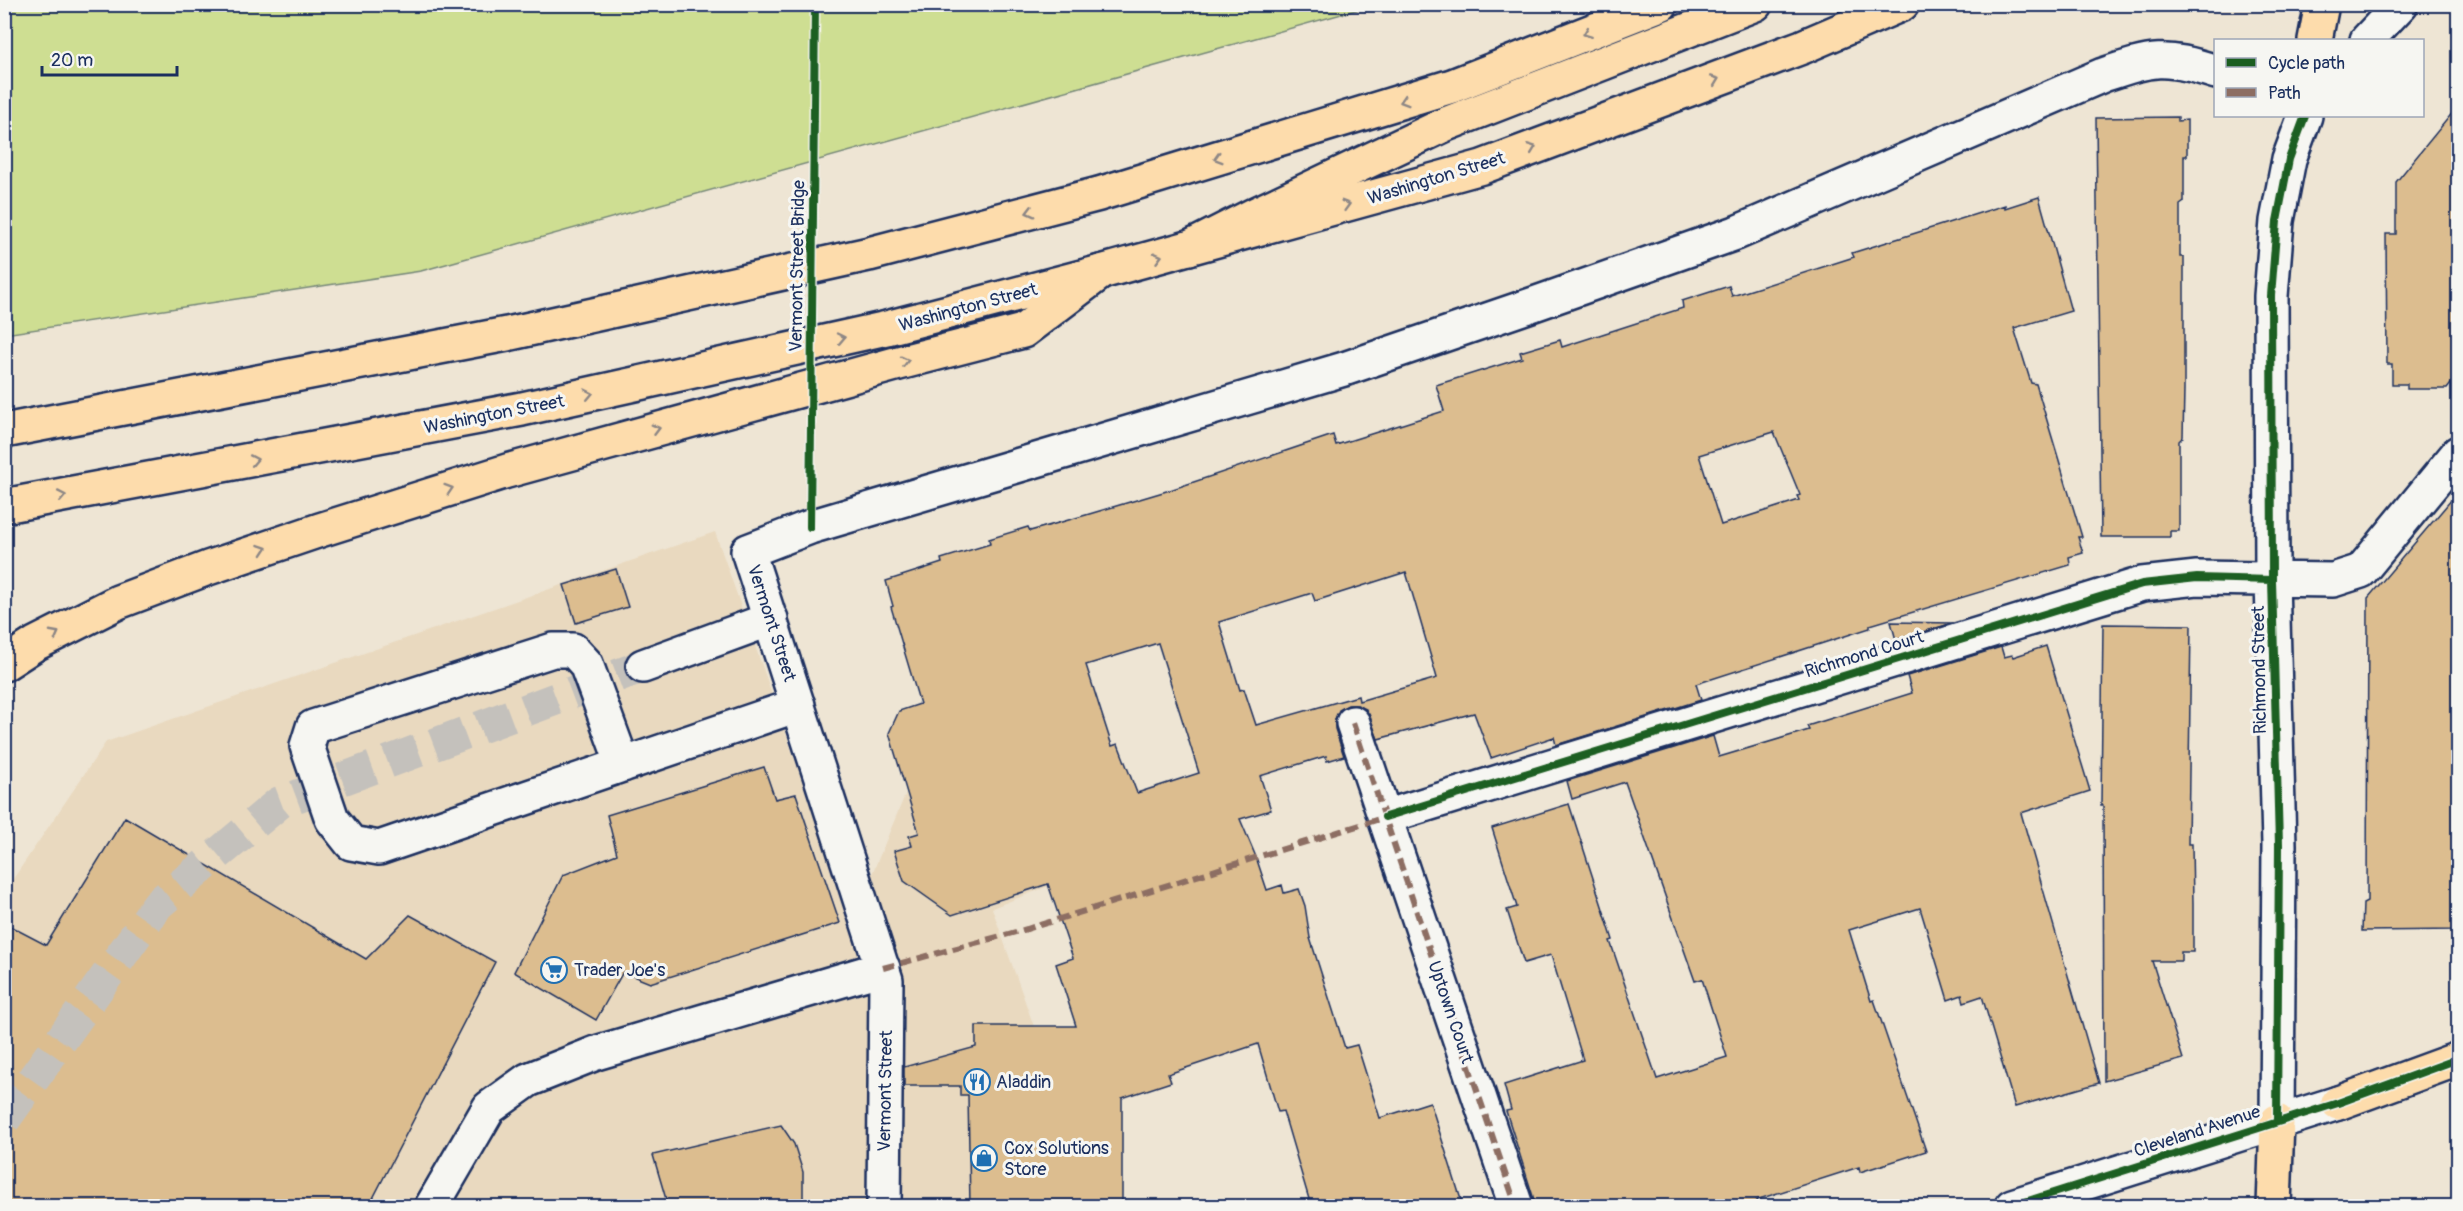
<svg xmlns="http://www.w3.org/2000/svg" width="2463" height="1211" font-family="Pangolin,sans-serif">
	<rect width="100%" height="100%" fill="#eee5d4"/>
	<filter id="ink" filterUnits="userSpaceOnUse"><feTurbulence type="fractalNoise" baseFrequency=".0167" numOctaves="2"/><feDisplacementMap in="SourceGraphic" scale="12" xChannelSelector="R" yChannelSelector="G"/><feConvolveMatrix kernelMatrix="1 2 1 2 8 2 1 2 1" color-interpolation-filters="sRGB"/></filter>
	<g filter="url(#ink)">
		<!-- built -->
		<path fill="#e9d9bf" d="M715 532 852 922 956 673 1067 879 992 908 1037 1035 1043 1206H5V891L106 742Z"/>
		<!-- green -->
		<path fill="#cede92" stroke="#748678" stroke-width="1.5" d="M5 4H1374V5L421 271 5 334Z"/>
		<!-- building -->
		<path fill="#dcbd8f" stroke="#1b2f5e" stroke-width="1.5" fill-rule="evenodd" d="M2458 106V375L2447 389H2407V384H2392V364H2387L2386 234H2396V182Z
			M2178 117V121L2187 120V156H2184V202L2180 205V257H2184V389L2183 437 2179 441V531H2170V537H2101L2096 118Z
			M2039 197 2071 311 2014 328 2031 383 2036 384 2082 537H2078L2083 553 2069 557 2070 565 1870 625V628L1696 684 1701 700 1556 745 1554 737 1491 758 1474 713 1378 739 1366 709 1357 705H1348L1339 710 1335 720V729L1344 756 1327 761 1326 756 1260 776 1271 810 1240 819 1256 857 1267 890 1282 885 1284 893 1299 889 1305 906 1310 938 1345 1048 1357 1045 1380 1118 1430 1102 1463 1206H1311L1283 1111 1278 1112 1258 1044 1168 1074 1171 1082 1122 1098V1206H977V1205H970L968 1095H960V1086H904V1067L976 1047V1026H1076L1056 964 1073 958 1048 884 952 915 904 881 894 851 912 846 909 836 919 833 889 733 899 711 920 704 891 607 893 606 886 581 942 563 941 559 990 544 989 539 1028 527 1030 531 1086 515 1170 490 1333 435 1336 445 1444 411 1436 385 1522 358 1520 352 1560 340 1562 347 1683 308 1682 301 1729 286 1732 296 1854 257 1852 253 2005 205V208ZM1774 432 1800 495 1797 496 1799 500 1721 525 1699 455ZM1406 572 1437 678 1359 701 1358 696 1256 725 1244 689 1240 690 1219 622 1312 593 1315 601ZM1158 643 1199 773 1137 793 1118 744 1112 746 1086 665Z
			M2458 492V930L2362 931 2363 904 2367 902 2368 598Z
			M616 569 628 607 576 623 564 585Z
			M1891 622 1953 623 1896 640Z
			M2103 624 2191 625 2188 844H2192L2193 904V952H2181V961H2152L2183 1059 2104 1081 2103 806H2101Z
			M2046 646 2090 791 2021 813 2099 1083 2015 1107 1982 996 1964 1002 1962 995 1948 1000 1920 908 1849 930 1871 1001 1874 1000 1926 1151 1860 1172 1859 1167 1756 1200 1758 1206H1536L1506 1111 1511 1110 1504 1085 1583 1060 1551 955 1524 963 1507 910 1517 907 1492 828 1569 804 1613 940 1610 941 1657 1079 1727 1057 1702 979 1695 981 1625 782 1572 799 1567 781 1713 736 1719 757 1809 730 1807 726 1912 693 1907 676 2001 647 2004 657 2012 655 2013 657Z
			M764 767 775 799 796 794 840 923 650 983 623 972 596 1020 514 972 563 875 617 854 607 815Z
			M125 817 366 959 410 915 495 962 369 1206H4V923L46 945Z
			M781 1125 794 1144 803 1172V1206H668L653 1155Z"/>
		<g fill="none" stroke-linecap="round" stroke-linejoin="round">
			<!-- minor-tunnel -->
			<path stroke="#c4c1bc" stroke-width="33" stroke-dasharray="33 16" stroke-linecap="butt" d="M4 1120 158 904 279 803 643 666"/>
			<defs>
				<path id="minor" d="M2367 40 2401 4
					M643 666 771 619
					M1353 723 1516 1206
					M623 765 586 664 573 650H553L313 727 307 746 332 819 351 843 379 848 798 705
					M1385 817 2142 584 2197 578 2333 580 2361 571 2458 453
					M2277 1121 2279 845 2272 580 2271 296 2277 221 2289 159 2305 116
					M432 1206 489 1108 528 1080 596 1053 883 968
					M884 1206 886 980 748 551 810 527 1344 369 1534 304 1736 233 2103 75C2153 58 2164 55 2216 72
					M2012 1206 2338 1103"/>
				<path id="major" d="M2315 40 2322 4
					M4 431 507 334 869 254 1099 194 1452 86 1661 4
					M4 506 522 409 887 328 1101 272 1482 167 1802 47 1902 4
					M2338 1103 2458 1059
					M2274 1206 2277 1121"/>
				<path id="highway" d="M1189 248 1252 216 1446 124 1755 4
					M4 664 35 644 118 602 208 568 320 530 507 471 899 363 1023 331 1101 272"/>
			</defs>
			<!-- minor casing -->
			<use href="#minor" stroke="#1b2f5e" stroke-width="38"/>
			<!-- major casing -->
			<use href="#major" stroke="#1b2f5e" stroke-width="38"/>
			<!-- highway casing -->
			<use href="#highway" stroke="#1b2f5e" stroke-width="38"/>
			<!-- minor -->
			<use href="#minor" stroke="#f6f6f2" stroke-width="33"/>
			<!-- major -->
			<use href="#major" stroke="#fddcac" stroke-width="33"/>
			<!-- highway -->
			<use href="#highway" stroke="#fddcac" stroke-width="33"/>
			<!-- quiet -->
			<path stroke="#8d6e63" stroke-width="6" stroke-dasharray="12 6" stroke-linecap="butt" d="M1353 723 1516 1206
				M883 968 1027 929 1389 816"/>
			<defs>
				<path id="cycleway" d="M810 527 815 4
					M1385 817 2142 584 2197 578 2272 580
					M2277 1121 2279 845 2272 580 2271 296 2277 221 2289 159 2305 116
					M2012 1206 2338 1103 2458 1059"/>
			</defs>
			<!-- cycleway casing -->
			<use href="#cycleway" stroke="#f6f6f2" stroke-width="11"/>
			<!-- cycleway -->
			<use href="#cycleway" stroke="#1b5e20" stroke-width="8"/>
		</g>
		<!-- one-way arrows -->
		<defs><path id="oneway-chevron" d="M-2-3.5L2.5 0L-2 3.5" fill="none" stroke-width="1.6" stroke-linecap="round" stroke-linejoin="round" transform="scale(1.5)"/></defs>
		<g stroke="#8c8685">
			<use href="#oneway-chevron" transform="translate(1587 33) rotate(159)"/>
			<use href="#oneway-chevron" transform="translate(1715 80) rotate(-21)"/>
			<use href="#oneway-chevron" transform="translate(1404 101) rotate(163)"/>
			<use href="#oneway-chevron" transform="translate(1532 148) rotate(-21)"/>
			<use href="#oneway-chevron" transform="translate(1218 158) rotate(163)"/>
			<use href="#oneway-chevron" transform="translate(1346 205) rotate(-16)"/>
			<use href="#oneway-chevron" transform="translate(1030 212) rotate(165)"/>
			<use href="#oneway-chevron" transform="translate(1158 257) rotate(-15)"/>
			<use href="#oneway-chevron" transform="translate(841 338) rotate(-12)"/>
			<use href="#oneway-chevron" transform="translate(905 361) rotate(-14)"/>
			<use href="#oneway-chevron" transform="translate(589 394) rotate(-12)"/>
			<use href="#oneway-chevron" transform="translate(656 429) rotate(-15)"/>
			<use href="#oneway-chevron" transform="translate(254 460) rotate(-11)"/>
			<use href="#oneway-chevron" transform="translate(449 489) rotate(-18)"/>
			<use href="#oneway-chevron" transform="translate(62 496) rotate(-11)"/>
			<use href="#oneway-chevron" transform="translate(263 549) rotate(-19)"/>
			<use href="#oneway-chevron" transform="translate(55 634) rotate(-28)"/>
		</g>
	</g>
	<!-- icons -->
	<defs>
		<symbol id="supermarket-ring" viewBox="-11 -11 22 22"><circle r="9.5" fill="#f6f6f2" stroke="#1f6fb2" stroke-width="1.5"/><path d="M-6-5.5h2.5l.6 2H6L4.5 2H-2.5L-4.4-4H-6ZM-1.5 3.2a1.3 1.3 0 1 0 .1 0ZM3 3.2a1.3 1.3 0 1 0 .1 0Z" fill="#1f6fb2"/></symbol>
		<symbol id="restaurant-ring" viewBox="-11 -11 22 22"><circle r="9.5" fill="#f6f6f2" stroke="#1f6fb2" stroke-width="1.5"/><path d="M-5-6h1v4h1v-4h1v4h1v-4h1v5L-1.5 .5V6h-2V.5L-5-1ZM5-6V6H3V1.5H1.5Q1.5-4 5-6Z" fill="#1f6fb2"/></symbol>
		<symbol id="shop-ring" viewBox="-11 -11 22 22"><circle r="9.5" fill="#f6f6f2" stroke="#1f6fb2" stroke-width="1.5"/><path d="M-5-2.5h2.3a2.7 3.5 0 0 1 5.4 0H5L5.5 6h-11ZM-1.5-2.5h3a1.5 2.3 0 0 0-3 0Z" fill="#1f6fb2"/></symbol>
	</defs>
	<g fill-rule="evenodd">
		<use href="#supermarket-ring" x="539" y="955" width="30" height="30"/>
		<use href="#restaurant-ring" x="962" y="1067" width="30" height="30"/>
		<use href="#shop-ring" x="969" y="1143" width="30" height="30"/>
	</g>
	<g text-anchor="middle" stroke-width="6" stroke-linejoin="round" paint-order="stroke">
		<!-- street labels -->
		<g font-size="18" fill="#1b2f5e" stroke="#f6f6f2">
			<text transform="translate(1436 178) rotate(-17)" y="6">Washington Street</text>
			<text transform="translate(797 266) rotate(-89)" y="6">Vermont Street Bridge</text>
			<text transform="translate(968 307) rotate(-15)" y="6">Washington Street</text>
			<text transform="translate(494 414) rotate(-11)" y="6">Washington Street</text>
			<text transform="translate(772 623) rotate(72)" y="6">Vermont Street</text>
			<text transform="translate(1864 654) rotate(-17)" y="6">Richmond Court</text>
			<text transform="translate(2259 670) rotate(-91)" y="6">Richmond Street</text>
			<text transform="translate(1451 1012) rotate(71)" y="6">Uptown Court</text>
			<text transform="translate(885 1091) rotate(-89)" y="6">Vermont Street</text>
			<text transform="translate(2197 1131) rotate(-18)" y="6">Cleveland Avenue</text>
		</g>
		<!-- poi labels -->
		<g font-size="18" fill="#1b2f5e" stroke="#f6f6f2" text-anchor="start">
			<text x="574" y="976">Trader Joe's</text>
			<text x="996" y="1088">Aladdin</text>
			<text x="1004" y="1154">Cox Solutions<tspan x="1004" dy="21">Store</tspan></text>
		</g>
	</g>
	<!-- margin -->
	<rect width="2463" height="1211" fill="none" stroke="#f6f6f2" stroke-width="24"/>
	<rect x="12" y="12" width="2439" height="1187" fill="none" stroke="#1b2f5e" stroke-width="2" filter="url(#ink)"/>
	<!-- legend -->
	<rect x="2214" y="39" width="210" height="78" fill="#f6f6f2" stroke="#9ea6b7" stroke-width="1.5"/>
	<rect x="2226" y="58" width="30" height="9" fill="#1b5e20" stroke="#9ea6b7" stroke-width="1.5"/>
	<text x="2268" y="69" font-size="18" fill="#1b2f5e">Cycle path</text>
	<rect x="2226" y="88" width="30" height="9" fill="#8d6e63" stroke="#9ea6b7" stroke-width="1.5"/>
	<text x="2268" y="99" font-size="18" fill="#1b2f5e">Path</text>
	<!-- scale -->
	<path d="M42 66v9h135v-9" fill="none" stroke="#1b2f5e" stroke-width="3"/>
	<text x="51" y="66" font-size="18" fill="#1b2f5e" stroke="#f6f6f2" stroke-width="4.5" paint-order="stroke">20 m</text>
</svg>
